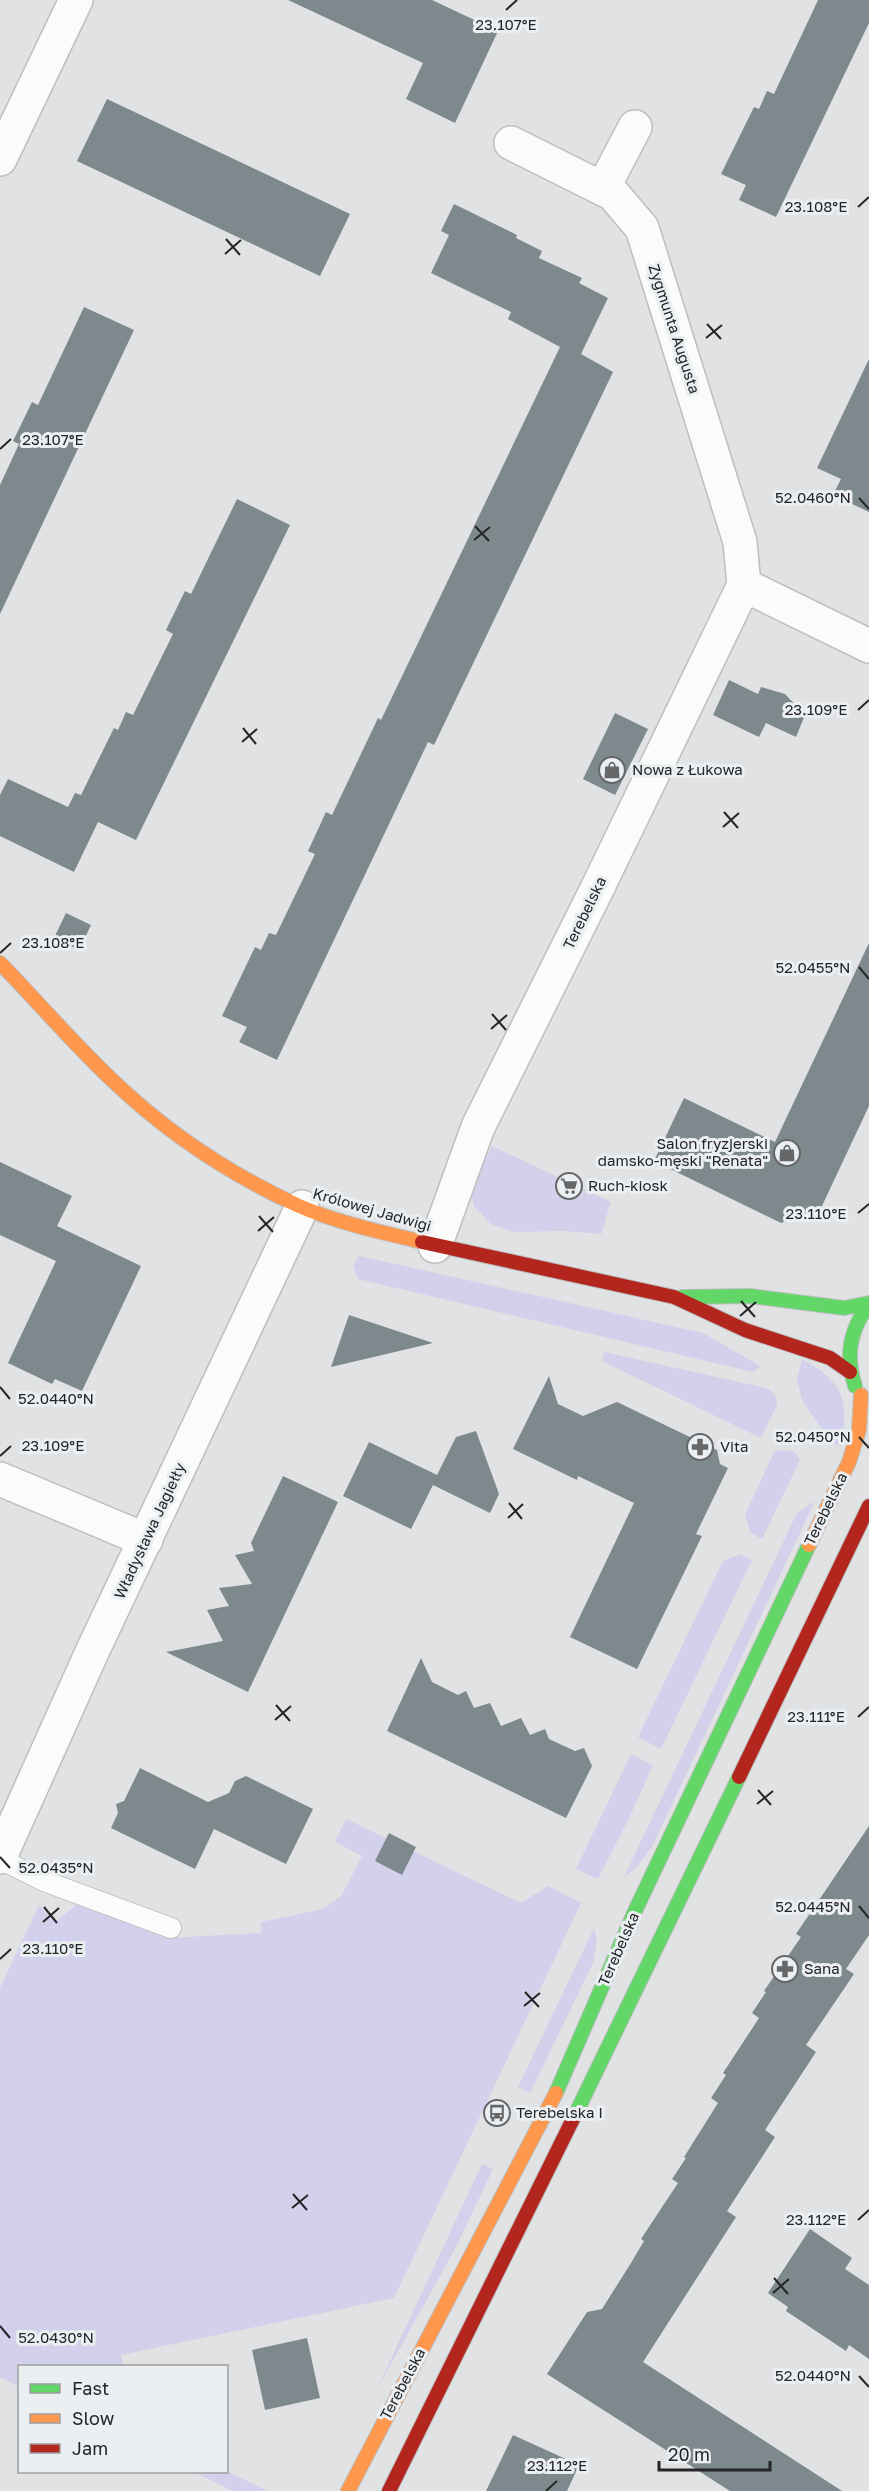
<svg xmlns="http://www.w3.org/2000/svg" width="869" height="2491" font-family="'Golos Text',sans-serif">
	<rect width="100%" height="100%" fill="#e0e2e4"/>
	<!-- green -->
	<path fill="#d2d0ea" d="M492 1146 611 1202 601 1234 565 1231 514 1232 491 1224 474 1206 472 1198 474 1182Z
		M359 1256 703 1333 760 1366 753 1372 358 1279 353 1266Z
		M604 1352 766 1388C774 1392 779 1398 776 1407L761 1438 602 1361Z
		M802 1359C846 1384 848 1399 841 1447L831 1442 802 1400 797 1380Z
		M775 1450 794 1451 800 1460 762 1539 751 1533 745 1515Z
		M815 1501 652 1847 637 1867 624 1877 797 1513Z
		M741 1554 752 1560 661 1749 638 1737 723 1561Z
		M631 1754 653 1765 631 1814 598 1879 576 1869Z
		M346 1819 521 1903 548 1886 581 1903 394 2298 121 2355 123 2366H20L19 2387 0 2377V1988L39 1905 55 1922 78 1904 168 1938 261 1933V1922L319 1910 332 1903 342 1895 362 1856 335 1842Z
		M594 1928 597 1941 593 1963 530 2093 518 2087Z
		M482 2164 493 2169 455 2249 377 2389Z
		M227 2471 268 2491H233L194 2472Z"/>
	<!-- building -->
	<path fill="#7d898d" d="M288 0H432L498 31 455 123 406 99 423 63Z
		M818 0H869V23L776 217 739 200 746 185 721 174 754 107 759 109 767 91 774 94Z
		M107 99 350 214 320 276 77 161Z
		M454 204 517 235 516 238 542 251 539 258 582 278 579 283 608 298 581 354 613 372 434 745 428 742 277 1060 239 1042 247 1027 222 1016 255 947 261 950 269 933 276 935 315 854 308 851 326 812 332 815 378 718 381 720 560 347 508 319 511 312 431 273 449 235 441 231Z
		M84 307 134 330 0 614V485L19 444 13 441 32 402 38 405Z
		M869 359V512L833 495 841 479 817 468Z
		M237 499 290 525 136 840 98 822 74 872 0 836V795L8 779 68 807 75 793 81 795 114 728 118 730 126 712 133 715 173 634 166 630 185 591 191 594Z
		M729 680 758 694 761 687 785 694 805 715 796 737 766 723 759 737 713 715Z
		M615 713 648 729 615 795 583 779Z
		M66 913 91 925 79 950 54 938Z
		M869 943V1106L821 1208 781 1223 654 1161 684 1098 775 1142Z
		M0 1162 72 1196 57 1226 141 1266 82 1391 55 1379 52 1384 8 1363 56 1261 0 1235Z
		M349 1315 433 1343 331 1367Z
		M549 1376 558 1404 583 1416 617 1402 717 1450 720 1464 728 1468 696 1534 702 1536 637 1669 570 1637 634 1503 578 1476 577 1480 513 1449Z
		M476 1431 499 1494 490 1513 433 1485 411 1529 343 1496 369 1442 437 1475 456 1437Z
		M283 1476 338 1502 248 1692 166 1652 223 1641 207 1610 229 1606 219 1588 252 1584 235 1555 254 1551 251 1543Z
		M421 1658 432 1682 458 1695 466 1691 474 1708 490 1703 501 1726 521 1718 530 1735 545 1729 549 1739 575 1751 584 1748 592 1766 566 1818 387 1731Z
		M140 1768 208 1802 229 1793 235 1781 246 1776 313 1809 286 1864 214 1829 195 1869 111 1828 118 1813 116 1804 124 1801Z
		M869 1826V1935L846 1969 854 1974 806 2045 816 2052 765 2130 775 2137 727 2211 736 2217 643 2362 842 2491H730L547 2374 587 2312 602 2309 631 2263 644 2241 641 2239 678 2183 672 2179 686 2158 684 2157 718 2103 711 2098 726 2075 723 2073 759 2018 752 2013 766 1992 764 1991 801 1937 796 1934Z
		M389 1833 416 1847 402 1875 375 1861Z
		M810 2229 852 2258 845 2269 869 2285V2359L849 2345 846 2351 786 2311 788 2307 768 2293Z
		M307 2338 320 2398 265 2410 252 2350Z
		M513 2435 579 2465 567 2491H486Z"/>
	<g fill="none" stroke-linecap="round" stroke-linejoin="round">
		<defs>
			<path id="lane" d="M0 1859 44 1881 171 1928"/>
			<path id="street" d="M511 143 613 194 642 228 740 542 744 585
				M0 159 76 0
				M603 188 635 127
				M744 585 869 646
				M435 1246 478 1127 596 891 744 585
				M0 1479 146 1540
				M0 1857 92 1652 302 1207"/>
			<path id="fast" d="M682 1297 750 1296 844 1308 869 1303
				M855 1386C845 1355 850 1330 869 1304
				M556 2093 635 1911 809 1545
				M575 2115 739 1777"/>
			<path id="slow" d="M0 963C37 1001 72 1042 111 1079 165 1131 231 1175 299 1206 338 1223 381 1232 422 1242
				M809 1545 849 1462 859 1430 861 1395
				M348 2491 556 2093"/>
			<path id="jam" d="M422 1242 674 1297 745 1330 830 1358 850 1372
				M739 1777 869 1506
				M389 2491 575 2115"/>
		</defs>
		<!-- lane casing -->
		<use href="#lane" stroke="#bcbebf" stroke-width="22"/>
		<!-- street casing -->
		<use href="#street" stroke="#bcbebf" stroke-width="36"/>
		<!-- fast casing -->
		<use href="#fast" stroke="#bcbebf" stroke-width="16"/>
		<!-- slow casing -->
		<use href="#slow" stroke="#bcbebf" stroke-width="16"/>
		<!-- jam casing -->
		<use href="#jam" stroke="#bcbebf" stroke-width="16"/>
		<!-- lane -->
		<use href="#lane" stroke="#fafbfb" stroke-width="20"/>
		<!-- street -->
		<use href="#street" stroke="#fafbfb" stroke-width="33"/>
		<!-- fast -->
		<use href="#fast" stroke="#63d668" stroke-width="14"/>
		<!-- slow -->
		<use href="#slow" stroke="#ff974d" stroke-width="14"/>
		<!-- jam -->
		<use href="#jam" stroke="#b3261e" stroke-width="14"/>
	</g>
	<!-- ticks -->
	<path fill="none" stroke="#242526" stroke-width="2" d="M506 10 517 0M858 207 869 197M226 239 240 255M225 254 241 240M707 324 721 339M706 338 722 325M0 449 11 439M859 498 869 509M475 526 489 541M474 540 490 527M858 710 869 700M243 728 256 744M242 742 257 729M724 812 738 828M723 827 739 813M0 953 11 943M859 967 869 979M492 1014 506 1030M491 1029 507 1015M858 1213 869 1204M259 1216 273 1232M258 1231 274 1217M741 1301 755 1317M740 1316 756 1302M0 1387 10 1399M859 1437 869 1448M0 1456 11 1446M509 1503 522 1519M508 1518 523 1504M276 1705 290 1721M858 1717 869 1707M275 1720 291 1706M758 1790 771 1805M757 1804 773 1791M0 1857 10 1868M859 1906 869 1918M44 1907 57 1923M43 1922 59 1908M0 1959 11 1949M525 1992 539 2007M524 2006 540 1993M293 2194 307 2210M292 2208 308 2195M858 2220 869 2210M774 2278 788 2294M773 2293 789 2279M0 2326 10 2338M859 2376 869 2387M546 2491 557 2481"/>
	<!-- icons -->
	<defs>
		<symbol id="shop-ring" viewBox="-11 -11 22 22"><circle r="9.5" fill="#eceff2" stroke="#666768" stroke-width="1.5"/><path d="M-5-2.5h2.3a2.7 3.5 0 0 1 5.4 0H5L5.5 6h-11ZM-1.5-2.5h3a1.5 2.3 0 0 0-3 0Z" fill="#666768"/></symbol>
		<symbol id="supermarket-ring" viewBox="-11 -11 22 22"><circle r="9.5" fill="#eceff2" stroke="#666768" stroke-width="1.5"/><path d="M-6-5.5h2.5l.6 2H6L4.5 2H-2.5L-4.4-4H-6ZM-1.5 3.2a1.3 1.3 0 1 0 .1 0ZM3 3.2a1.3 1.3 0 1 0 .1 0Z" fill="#666768"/></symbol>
		<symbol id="pharmacy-ring" viewBox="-11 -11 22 22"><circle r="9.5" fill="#eceff2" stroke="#666768" stroke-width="1.5"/><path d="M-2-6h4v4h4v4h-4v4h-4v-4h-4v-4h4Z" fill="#666768"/></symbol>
		<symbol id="bus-ring" viewBox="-11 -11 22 22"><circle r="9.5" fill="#eceff2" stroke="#666768" stroke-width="1.5"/><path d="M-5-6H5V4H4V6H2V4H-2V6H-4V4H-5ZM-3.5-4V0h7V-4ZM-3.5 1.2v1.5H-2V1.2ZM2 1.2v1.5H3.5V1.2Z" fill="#666768"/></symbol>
	</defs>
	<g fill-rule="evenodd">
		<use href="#shop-ring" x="597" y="755" width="30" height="30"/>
		<use href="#shop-ring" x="772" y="1138" width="30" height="30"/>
		<use href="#supermarket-ring" x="554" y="1171" width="30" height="30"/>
		<use href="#pharmacy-ring" x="685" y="1432" width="30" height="30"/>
		<use href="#pharmacy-ring" x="770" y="1954" width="30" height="30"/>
		<use href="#bus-ring" x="482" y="2098" width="30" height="30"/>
	</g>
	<g text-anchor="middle" stroke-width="6" stroke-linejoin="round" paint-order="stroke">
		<!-- street labels -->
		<g font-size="15" fill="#242526" stroke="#eceff2">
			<text transform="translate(674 329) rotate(72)" y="5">Zygmunta Augusta</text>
			<text transform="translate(585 913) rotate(-64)" y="5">Terebelska</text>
			<text transform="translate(372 1210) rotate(16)" y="5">Królowej Jadwigi</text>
			<text transform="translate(826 1509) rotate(-64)" y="5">Terebelska</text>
			<text transform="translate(150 1531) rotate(-65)" y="5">Władysława Jagiełły</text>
			<text transform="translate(619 1949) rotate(-66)" y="5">Terebelska</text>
			<text transform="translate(403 2384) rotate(-62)" y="5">Terebelska</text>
		</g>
		<!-- poi labels -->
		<g font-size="15" fill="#242526" stroke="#eceff2" text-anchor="start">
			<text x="632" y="775">Nowa z Łukowa</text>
			<text x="768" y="1149" text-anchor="end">Salon fryzjerski<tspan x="768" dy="17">damsko-męski "Renata"</tspan></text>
			<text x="588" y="1191">Ruch-kiosk</text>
			<text x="720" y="1452">Vita</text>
			<text x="804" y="1974">Sana</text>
			<text x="516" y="2118">Terebelska I</text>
		</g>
	</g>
	<g font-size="15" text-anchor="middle" fill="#242526" stroke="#eceff2" stroke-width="6" stroke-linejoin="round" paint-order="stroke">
		<text x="506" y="30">23.107°E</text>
		<text x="816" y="212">23.108°E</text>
		<text x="53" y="445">23.107°E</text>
		<text x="813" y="503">52.0460°N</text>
		<text x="816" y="715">23.109°E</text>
		<text x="53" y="948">23.108°E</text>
		<text x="813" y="973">52.0455°N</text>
		<text x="816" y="1219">23.110°E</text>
		<text x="56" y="1404">52.0440°N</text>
		<text x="813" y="1442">52.0450°N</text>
		<text x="53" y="1451">23.109°E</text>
		<text x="816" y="1722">23.111°E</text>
		<text x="56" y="1873">52.0435°N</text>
		<text x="813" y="1912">52.0445°N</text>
		<text x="53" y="1954">23.110°E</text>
		<text x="816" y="2225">23.112°E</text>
		<text x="56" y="2343">52.0430°N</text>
		<text x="813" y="2381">52.0440°N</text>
		<text x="557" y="2471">23.112°E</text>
	</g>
	<!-- legend -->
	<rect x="18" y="2365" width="210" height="108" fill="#eceff2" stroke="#9c9ea0" stroke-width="1.5"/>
	<rect x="30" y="2384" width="30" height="9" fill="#63d668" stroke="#9c9ea0" stroke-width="1.5"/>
	<text x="72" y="2395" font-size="18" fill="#242526">Fast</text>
	<rect x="30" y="2414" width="30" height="9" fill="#ff974d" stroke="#9c9ea0" stroke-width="1.5"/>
	<text x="72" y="2425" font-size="18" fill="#242526">Slow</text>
	<rect x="30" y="2444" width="30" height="9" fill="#b3261e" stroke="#9c9ea0" stroke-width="1.5"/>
	<text x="72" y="2455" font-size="18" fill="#242526">Jam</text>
	<!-- scale -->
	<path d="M659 2461v9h111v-9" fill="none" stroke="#242526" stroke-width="3"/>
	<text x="668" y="2461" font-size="18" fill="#242526" stroke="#eceff2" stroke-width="4.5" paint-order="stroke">20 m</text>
</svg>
